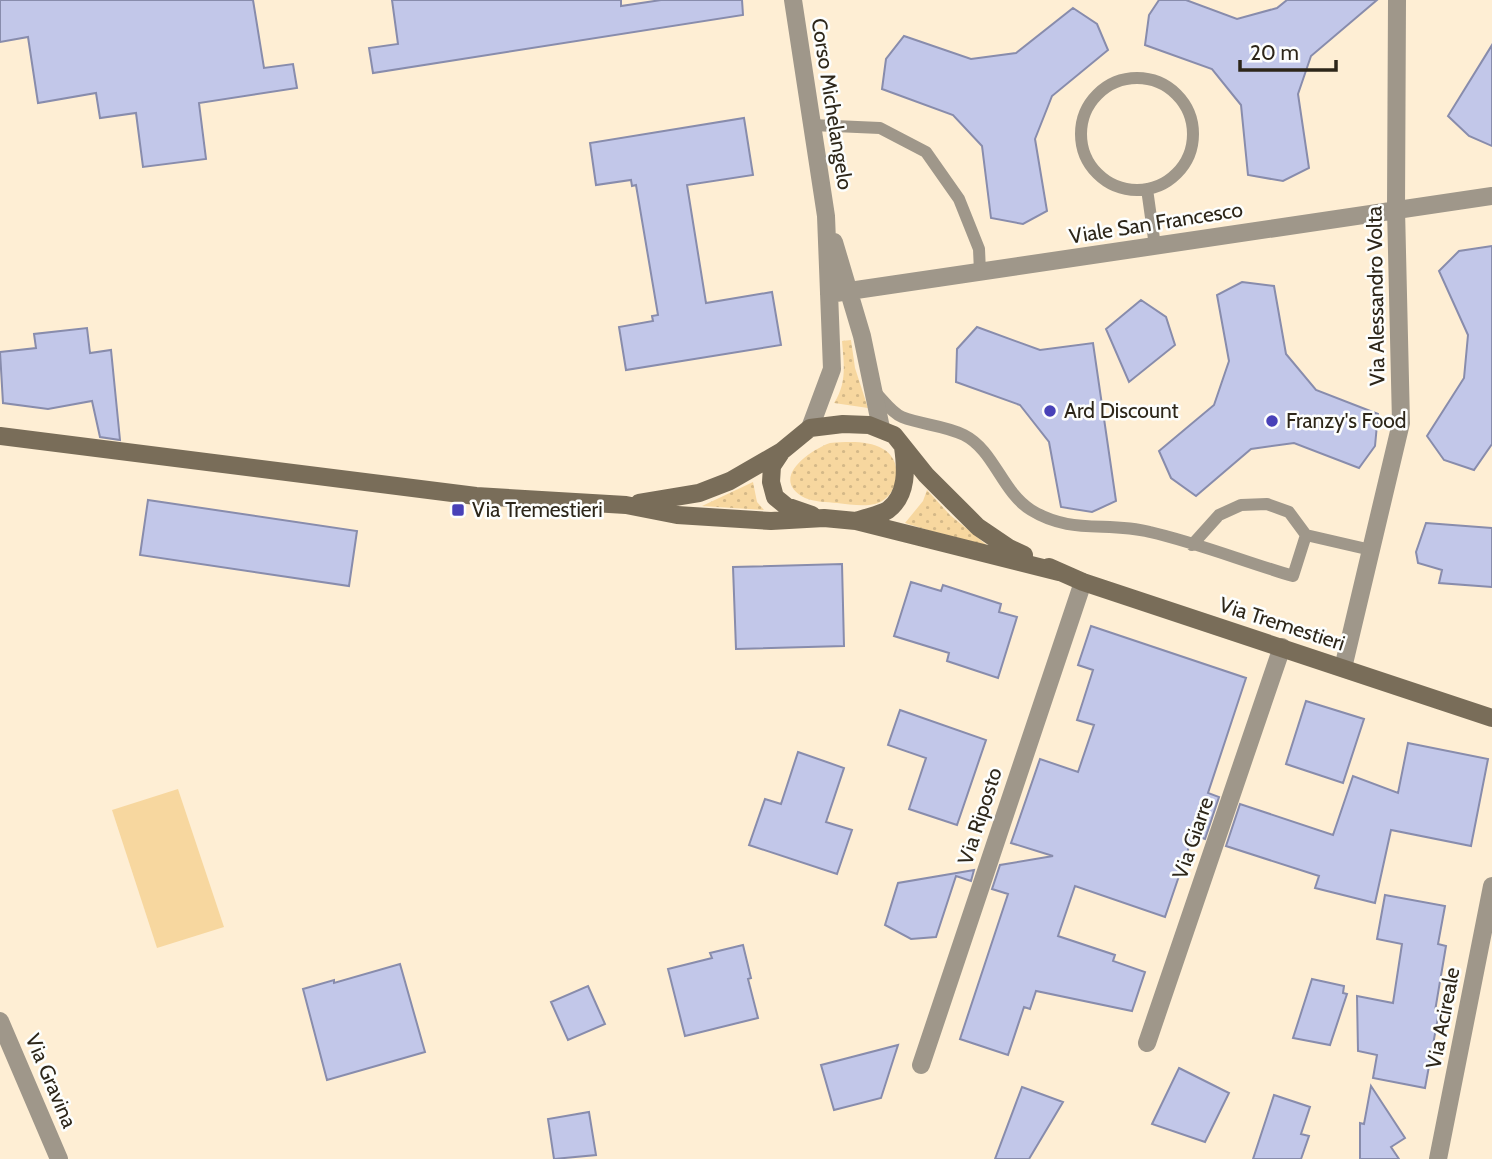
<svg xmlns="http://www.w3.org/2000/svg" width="1492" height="1159" font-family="Cabin,sans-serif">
	<defs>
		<pattern id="grass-dots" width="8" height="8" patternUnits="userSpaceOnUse" patternTransform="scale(1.75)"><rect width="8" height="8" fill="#f7d79f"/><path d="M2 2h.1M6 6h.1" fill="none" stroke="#d4b888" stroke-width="1.8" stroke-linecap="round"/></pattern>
	</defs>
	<rect width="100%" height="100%" fill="#feeed4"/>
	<!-- grass -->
	<path fill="url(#grass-dots)" d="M851 340 855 368 868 408 834 403C847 383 844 364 842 341Z
		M830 443C847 442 868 440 883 449 905 461 899 498 875 504 863 507 848 504 837 503 827 502 814 502 805 498 768 479 810 450 830 443Z
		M753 482 757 502 764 510 702 506Z
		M927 490 950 515 994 551 905 523 923 501Z"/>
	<!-- pitch -->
	<path fill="#f7d79f" d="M178 789 224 927 157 948 112 810Z"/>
	<!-- building -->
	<path fill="#c2c7e9" stroke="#888cac" stroke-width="2" d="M0 0H253L264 68 293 64 297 88 199 103 206 159 143 167 136 113 100 118 96 93 38 103 28 37 0 42Z
		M392 0H621V6L661 0H742L743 15 373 73 369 48 398 44Z
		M1159 0H1186L1237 19 1277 8 1287 0H1377L1311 56 1298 94 1309 168 1283 181 1248 175 1241 105 1212 69 1145 45 1149 15Z
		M1073 8 1097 24 1108 50 1052 96 1035 139 1047 211 1023 224 991 218 982 146 953 115 882 89 886 59 904 36 971 59 1016 53Z
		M1492 45V146L1469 136 1448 116Z
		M744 118 753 175 687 185 706 303 772 292 781 345 626 370 619 327 653 321 652 316 658 315 636 185 632 186 631 180 596 185 590 143Z
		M1492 246V444L1474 470 1444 460 1427 436 1464 378 1468 335 1439 271 1459 251Z
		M1242 282 1274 286 1286 354 1316 390 1378 414 1375 446 1359 468 1294 443 1251 449 1196 496 1171 478 1159 451 1214 405 1229 361 1217 295Z
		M1141 300 1166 317 1175 345 1129 382 1106 329Z
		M977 327 1040 350 1093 343 1116 501 1092 512 1061 507 1049 442 1020 405 956 382 957 349Z
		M87 328 90 353 111 350 120 440 100 437 92 401 48 409 3 403 0 352 36 348 34 334Z
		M148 500 357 531 349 586 140 555Z
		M1426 523 1492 528V587L1439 583 1442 570 1418 563 1416 552Z
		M842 564 844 646 736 649 733 567Z
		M911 582 941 591 943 585 1001 604 999 612 1017 617 998 678 947 661 949 653 894 636Z
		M1091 626 1246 678 1208 793 1219 797 1205 839 1193 835 1165 917 1075 886 1058 936 1115 955 1113 961 1145 972 1132 1011 1036 991 1030 1009 1024 1007 1008 1055 960 1039 1008 894 992 889 1000 865 1053 856 1011 843 1040 759 1078 772 1094 725 1077 720 1093 670 1078 665Z
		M1306 701 1364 719 1343 783 1286 764Z
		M900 710 986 740 957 825 909 809 926 758 888 745Z
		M1408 743 1488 759 1471 846 1391 830 1375 903 1315 888 1319 876 1226 846 1240 804 1333 835 1353 776 1398 793Z
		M798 752 844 768 826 822 852 830 837 874 749 845 765 799 781 804Z
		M974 870 971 881 956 876 936 937 911 939 885 925 898 883Z
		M1385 895 1445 906 1438 944 1446 946 1435 1011 1439 1012 1425 1088 1373 1078 1377 1055 1358 1051 1357 996 1393 1003 1402 944 1377 939Z
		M743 945 751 978 748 979 758 1018 685 1036 668 969 712 958 710 953Z
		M400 964 425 1052 327 1080 303 989 334 980V983Z
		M1312 979 1344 986 1343 993 1347 994 1330 1045 1293 1038Z
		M588 986 605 1024 568 1040 551 1002Z
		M898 1045 881 1098 834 1110 821 1065Z
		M1179 1068 1229 1093 1205 1142 1152 1124Z
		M1371 1086 1405 1138 1391 1147 1399 1159H1360V1123L1364 1124Z
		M1022 1087 1063 1102 1029 1159H995Z
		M1274 1095 1310 1107 1301 1134 1309 1136 1301 1159H1253Z
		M589 1112 596 1155 554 1159 548 1119Z"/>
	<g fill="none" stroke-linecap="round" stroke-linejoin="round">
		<!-- service -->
		<path stroke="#9f978a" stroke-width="12" d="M1081 134a56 56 0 1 1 112 0a56 56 0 1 1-112 0Z
			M812 125 880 128 926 152 959 199 979 249 980 272
			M1147 189 1155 246
			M875 392C883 400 892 413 902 417 922 425 944 425 964 435 994 450 1002 492 1031 510 1071 535 1107 521 1150 532 1198 543 1245 562 1293 576L1306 535 1371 550
			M1192 545 1219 515 1241 505 1267 504 1289 512 1306 535"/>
		<!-- minor -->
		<path stroke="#9f978a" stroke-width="18" d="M793 0 826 216 832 369 810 428
			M834 242 862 336 881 428
			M829 294 1492 196
			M1343 668 1401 423 1396 209 1397 0
			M0 1021 59 1159
			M1147 1043 1282 647
			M921 1065 1083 582
			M1438 1159 1492 886"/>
		<!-- secondary -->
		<path stroke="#796d59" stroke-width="18" d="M0 436 476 496 626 505 677 515 771 521 824 518 856 521 1059 572
			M782 451 772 466 771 482 775 497 786 506 812 515
			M639 503 699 493 730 481 782 451 810 428 843 424 869 425 894 435 926 475 978 527 1009 548 1024 555
			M856 521C866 517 880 515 888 510 908 495 906 468 903 447
			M1049 567 1083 582 1492 718"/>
	</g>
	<!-- markers -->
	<g fill="#4841b8" stroke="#fdfefd" stroke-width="2.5">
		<circle cx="1050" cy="411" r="7"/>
		<circle cx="1272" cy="421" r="7"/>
		<rect x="451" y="503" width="14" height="14" rx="3.5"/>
	</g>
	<g text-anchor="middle" stroke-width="5" stroke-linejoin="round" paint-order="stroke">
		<!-- street labels -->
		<g font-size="21" fill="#2d2619" stroke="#fdfefd">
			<text transform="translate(832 104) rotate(81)" y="7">Corso Michelangelo</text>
			<text transform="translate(1156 223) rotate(-9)" y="7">Viale San Francesco</text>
			<text transform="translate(1376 296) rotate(-91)" y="7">Via Alessandro Volta</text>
			<text transform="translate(1282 624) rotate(18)" y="7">Via Tremestieri</text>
			<text transform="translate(980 816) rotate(-72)" y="7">Via Riposto</text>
			<text transform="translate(1193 838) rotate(-71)" y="7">Via Giarre</text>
			<text transform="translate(1443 1018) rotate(-79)" y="7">Via Acireale</text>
			<text transform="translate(51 1081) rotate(67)" y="7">Via Gravina</text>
		</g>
		<!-- poi labels -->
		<g font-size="21" fill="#2d2619" stroke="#fdfefd" text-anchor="start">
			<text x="1064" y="418">Ard Discount</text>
			<text x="1286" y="428">Franzy's Food</text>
			<text x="472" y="517">Via Tremestieri</text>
		</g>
	</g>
	<!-- scale -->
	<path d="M1240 60v10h96v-10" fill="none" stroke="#2d2619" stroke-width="3.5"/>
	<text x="1250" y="60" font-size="21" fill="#2d2619" stroke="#fdfefd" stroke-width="5" paint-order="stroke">20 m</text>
</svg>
